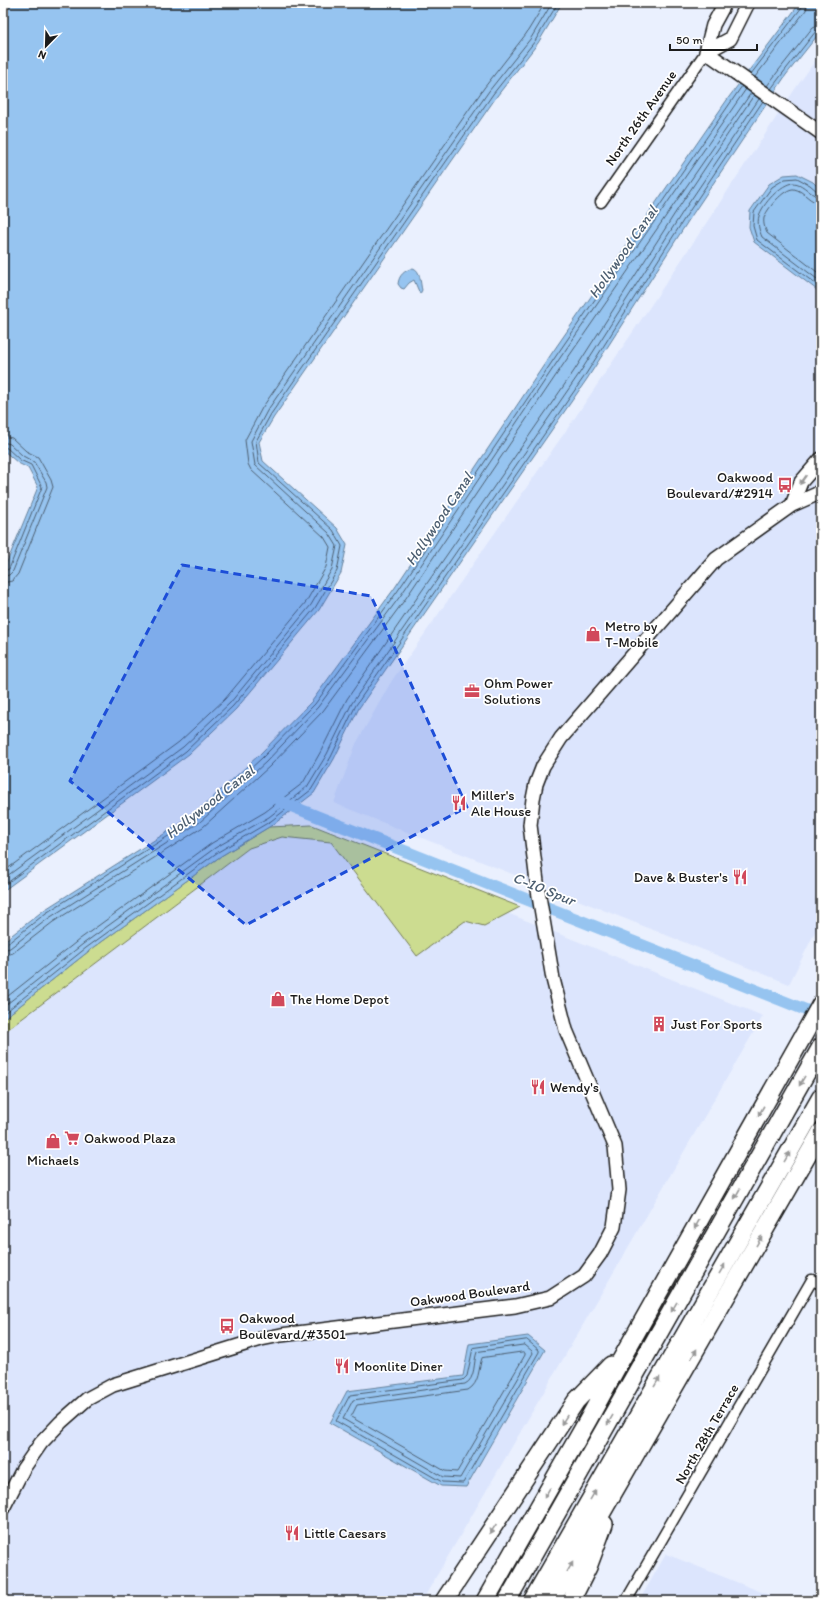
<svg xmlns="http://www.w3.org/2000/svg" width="824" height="1604" font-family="Itim,sans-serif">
  <rect width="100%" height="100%" fill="#eaf0fe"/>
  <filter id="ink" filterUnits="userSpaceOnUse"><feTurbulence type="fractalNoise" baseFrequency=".025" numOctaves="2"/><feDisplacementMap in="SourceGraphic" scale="8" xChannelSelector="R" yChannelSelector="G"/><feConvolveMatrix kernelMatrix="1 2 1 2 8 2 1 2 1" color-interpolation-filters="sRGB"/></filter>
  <g filter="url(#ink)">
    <path fill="#dce5fd" d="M 821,53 L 821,920 L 789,984 L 334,803 L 356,744 L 391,682 L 572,422 L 695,240 L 795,89 Z
      M 282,837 L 331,842 L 763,1016 L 422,1601 L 3,1601 L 3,1033 L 249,848 Z
      M 666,1554 L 784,1601 L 639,1601 Z"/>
    <path fill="#ccdc90" stroke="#747c56" d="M 312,825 L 520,907 L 484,926 L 465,921 L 417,956 L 331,842 L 282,837 L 249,848 L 3,1033 L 3,1019 L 89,951 L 221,856 L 269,827 Z"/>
    <path fill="#96c4f0" stroke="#65819b" d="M 5,3 L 562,3 L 538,43 L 497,96 L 274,417 L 259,442 L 263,461 L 337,528 L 347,545 L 341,573 L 319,610 L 236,709 L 189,754 L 3,891 L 3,572 L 38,487 L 28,468 L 18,463 L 3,450 L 3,9 Z
      M 800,3 L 821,3 L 821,31 L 786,75 L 692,215 L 587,379 L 359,708 L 334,759 L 314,793 L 274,824 L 221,856 L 89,951 L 3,1019 L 3,942 L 44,910 L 194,815 L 259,755 L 312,701 L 394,589 L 552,353 L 729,97 Z
      M 797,174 L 813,182 L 821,190 L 821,293 L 754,242 L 749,227 L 750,211 L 769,184 L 784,175 Z
      M 413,268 C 421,270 420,283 422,290 L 420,294 L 414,280 L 409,283 L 404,289 L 401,288 L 398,284 C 399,275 404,271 413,268 Z
      M 528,1336 L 545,1350 L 466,1487 L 441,1486 L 330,1423 L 347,1391 L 463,1376 L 469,1344 Z"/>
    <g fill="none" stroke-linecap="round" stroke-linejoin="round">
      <path stroke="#4d5f71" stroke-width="1" d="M 751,74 L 802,7 L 803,3
        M 755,77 L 806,10 L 808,3
        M 767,86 L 779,70 L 813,27 L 821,24
        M 771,89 L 783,73 L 816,31 L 821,29
        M 821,192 L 818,192 L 810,185 L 797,178 L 785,179 L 772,187 L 754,212 L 753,226 L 757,240 L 821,288
        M 821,197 C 811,197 805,184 794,183 C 781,183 762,205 759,216 C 757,223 759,230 762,237 L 821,282
        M 821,203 C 809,203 805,191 794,189 C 784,188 766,210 764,218 C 763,224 765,228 767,233 L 821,275
        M 3,436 L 12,438 L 26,451 L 38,457 L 51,480 L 53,487 L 18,574 L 12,581 L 3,583
        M 3,442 L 10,444 L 23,456 L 34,462 L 46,482 L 47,487 L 13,571 L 9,575 L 3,577
        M 3,447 L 7,448 L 20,460 L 31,465 L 42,487 L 9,569 L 3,572
        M 3,872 L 179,742 L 225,699 L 306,602 L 326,567 L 330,547 L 324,537 L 251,470 L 248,464 L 245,440 L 262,408 L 484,88 L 526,34 L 545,3
        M 3,879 L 183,747 L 230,703 L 311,605 L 332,569 L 337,546 L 329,533 L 255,465 L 251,441 L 267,411 L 489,91 L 531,38 L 552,3
        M 3,886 L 186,751 L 233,706 L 315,608 L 337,571 L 342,546 L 333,530 L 259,463 L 256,441 L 271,414 L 493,94 L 535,41 L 558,3
        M 3,945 L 7,944 L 46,913 L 197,818 L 262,758 L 315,704 L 397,592 L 556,356 L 742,86
        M 3,950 L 10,948 L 49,918 L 200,822 L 266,762 L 318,707 L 401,595 L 560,358 L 746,89
        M 3,956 L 13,953 L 53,922 L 203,827 L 270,766 L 323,711 L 406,598 L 565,362 L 751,93
        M 3,1000 L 80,939 L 212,843 L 265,812 L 303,783 L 321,751 L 347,699 L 574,371 L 679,207 L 754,95
        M 3,1007 L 83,944 L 215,848 L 269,817 L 307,787 L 327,754 L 352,703 L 579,374 L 684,210 L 759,99
        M 3,1014 L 86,948 L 218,852 L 271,821 L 311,790 L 331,757 L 356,705 L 584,377 L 688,213 L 763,101
        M 527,1340 L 539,1350 L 539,1352 L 463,1483 L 442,1482 L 336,1421 L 350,1395 L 463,1380 L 467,1376 L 473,1348 Z
        M 525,1345 L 532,1351 L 533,1353 L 460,1478 L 443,1477 L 343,1419 L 353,1400 L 465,1384 C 476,1379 473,1362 477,1352 Z
        M 523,1352 L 525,1353 L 525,1355 L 457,1472 L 445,1471 L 351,1417 L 357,1405 L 468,1390 C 480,1383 478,1369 482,1358 Z"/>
      <path stroke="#96c4f0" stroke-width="12" d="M 281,802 L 821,1016"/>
      <g stroke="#1c1c1c" stroke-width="13">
        <path id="street" d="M 601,202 L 706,52
          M 626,1601 L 812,1280 L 821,1284"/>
      </g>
      <g stroke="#1c1c1c" stroke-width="16">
        <path id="secondary" d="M 706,52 L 821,133
          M 706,52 L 730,39 L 748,3
          M 706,52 L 713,25 L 725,3
          M 792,505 L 801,482 L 821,459
          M 3,1508 L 23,1469 L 41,1443 L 61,1422 L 87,1399 L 113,1385 L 261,1339 L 281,1335 L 515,1306 L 550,1298 L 584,1276 L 600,1254 L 614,1227 L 619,1190 L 615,1146 L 566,1030 L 553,979 L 538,890 L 530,825 L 533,799 L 536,784 L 543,766 L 561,738 L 716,559 L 792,505 L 817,494 L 821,490"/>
      </g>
      <g stroke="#1c1c1c" stroke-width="20">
        <path id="highway" d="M 444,1601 L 576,1401 L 611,1365
          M 485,1601 L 588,1420 L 627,1349 L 821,1004
          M 507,1601 L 821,1047
          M 532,1601 L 821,1097
          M 551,1601 L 821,1132
          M 571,1601 L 588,1567 L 604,1524"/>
      </g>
      <use href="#street" stroke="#fff" stroke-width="10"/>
      <use href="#secondary" stroke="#fff" stroke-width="13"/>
      <use href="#highway" stroke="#fff" stroke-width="17"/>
    </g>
    <defs><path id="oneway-solid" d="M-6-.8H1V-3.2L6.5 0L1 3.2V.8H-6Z"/></defs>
    <g fill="#999">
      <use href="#oneway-solid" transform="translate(803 480) rotate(125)"/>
      <use href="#oneway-solid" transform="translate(802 1081) rotate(120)"/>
      <use href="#oneway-solid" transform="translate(761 1111) rotate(119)"/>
      <use href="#oneway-solid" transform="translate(787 1157) rotate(-60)"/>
      <use href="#oneway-solid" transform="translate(737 1194) rotate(119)"/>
      <use href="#oneway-solid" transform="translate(697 1224) rotate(119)"/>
      <use href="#oneway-solid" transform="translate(759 1241) rotate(-60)"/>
      <use href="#oneway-solid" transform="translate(722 1269) rotate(-60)"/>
      <use href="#oneway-solid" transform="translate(674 1307) rotate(120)"/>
      <use href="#oneway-solid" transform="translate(694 1354) rotate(-60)"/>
      <use href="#oneway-solid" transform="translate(657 1382) rotate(-60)"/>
      <use href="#oneway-solid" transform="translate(564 1420) rotate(123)"/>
      <use href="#oneway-solid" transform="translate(610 1420) rotate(120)"/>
      <use href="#oneway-solid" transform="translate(547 1493) rotate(120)"/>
      <use href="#oneway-solid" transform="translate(593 1495) rotate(-60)"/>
      <use href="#oneway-solid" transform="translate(493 1529) rotate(124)"/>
      <use href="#oneway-solid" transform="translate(570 1567) rotate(-60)"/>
    </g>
  </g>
  <path fill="#1d4ed8" fill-opacity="0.2" stroke="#1d4ed8" stroke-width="3" stroke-dasharray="8 5" stroke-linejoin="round" d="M 182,565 L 371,596 L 467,807 L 246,925 L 70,781 Z"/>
  <defs>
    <g id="bus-bare" transform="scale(1.2)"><path d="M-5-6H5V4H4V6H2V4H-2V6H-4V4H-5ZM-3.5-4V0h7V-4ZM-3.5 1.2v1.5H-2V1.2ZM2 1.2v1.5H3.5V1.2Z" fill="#d1495b" stroke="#fff" stroke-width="2.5" paint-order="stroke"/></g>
    <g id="shop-bare" transform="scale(1.2)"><path d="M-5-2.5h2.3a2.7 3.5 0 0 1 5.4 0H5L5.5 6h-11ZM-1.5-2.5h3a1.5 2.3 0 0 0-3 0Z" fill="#d1495b" stroke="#fff" stroke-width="2.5" paint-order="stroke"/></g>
    <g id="office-bare" transform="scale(1.2)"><path d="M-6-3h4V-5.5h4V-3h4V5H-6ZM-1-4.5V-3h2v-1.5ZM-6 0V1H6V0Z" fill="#d1495b" stroke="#fff" stroke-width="2.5" paint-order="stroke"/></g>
    <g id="restaurant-bare" transform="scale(1.2)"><path d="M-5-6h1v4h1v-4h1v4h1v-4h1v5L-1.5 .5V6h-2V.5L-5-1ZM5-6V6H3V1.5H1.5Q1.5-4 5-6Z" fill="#d1495b" stroke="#fff" stroke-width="2.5" paint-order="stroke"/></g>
    <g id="building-bare" transform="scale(1.2)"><path d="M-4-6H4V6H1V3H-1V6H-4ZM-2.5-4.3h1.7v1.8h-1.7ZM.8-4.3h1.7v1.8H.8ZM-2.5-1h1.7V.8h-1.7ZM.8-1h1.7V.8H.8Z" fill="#d1495b" stroke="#fff" stroke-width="2.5" paint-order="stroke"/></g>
    <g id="supermarket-bare" transform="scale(1.2)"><path d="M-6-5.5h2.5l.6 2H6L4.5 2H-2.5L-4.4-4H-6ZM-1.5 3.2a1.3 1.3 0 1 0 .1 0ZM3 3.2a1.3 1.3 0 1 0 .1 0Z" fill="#d1495b" stroke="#fff" stroke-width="2.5" paint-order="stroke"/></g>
  </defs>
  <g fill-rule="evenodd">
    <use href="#bus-bare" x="785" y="485"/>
    <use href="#shop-bare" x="593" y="634"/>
    <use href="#office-bare" x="472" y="691"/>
    <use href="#restaurant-bare" x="459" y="803"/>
    <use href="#restaurant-bare" x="740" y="877"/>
    <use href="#shop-bare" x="278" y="999"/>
    <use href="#building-bare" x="659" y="1024"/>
    <use href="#restaurant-bare" x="538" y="1087"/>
    <use href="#supermarket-bare" x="72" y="1138"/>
    <use href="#shop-bare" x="53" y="1141"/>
    <use href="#bus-bare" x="227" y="1326"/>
    <use href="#restaurant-bare" x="342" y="1366"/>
    <use href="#restaurant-bare" x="292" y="1533"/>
  </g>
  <g text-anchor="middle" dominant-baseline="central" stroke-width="3.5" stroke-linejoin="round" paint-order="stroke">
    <g font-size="14" fill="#1c1c1c" stroke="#fff">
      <text transform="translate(641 118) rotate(-55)">North 26th Avenue</text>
      <text transform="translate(470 1294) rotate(-8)">Oakwood Boulevard</text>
      <text transform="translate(707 1434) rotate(-60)">North 28th Terrace</text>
    </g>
    <g font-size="14" fill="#1c1c1c" stroke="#fff" text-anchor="start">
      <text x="773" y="477" text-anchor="end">Oakwood<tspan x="773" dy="16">Boulevard/#2914</tspan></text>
      <text x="605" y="626">Metro by<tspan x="605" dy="16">T-Mobile</tspan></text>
      <text x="484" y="683">Ohm Power<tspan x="484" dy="16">Solutions</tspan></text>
      <text x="471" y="795">Miller's<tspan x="471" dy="16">Ale House</tspan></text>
      <text x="728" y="877" text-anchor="end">Dave &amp; Buster's</text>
      <text x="290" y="999">The Home Depot</text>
      <text x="671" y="1024">Just For Sports</text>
      <text x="550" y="1087">Wendy's</text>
      <text x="84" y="1138">Oakwood Plaza</text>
      <text x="53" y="1160" text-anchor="middle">Michaels</text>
      <text x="239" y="1318">Oakwood<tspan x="239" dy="16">Boulevard/#3501</tspan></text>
      <text x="354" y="1366">Moonlite Diner</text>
      <text x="304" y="1533">Little Caesars</text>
    </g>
    <g font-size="15" font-style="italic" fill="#4d5f71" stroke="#fff">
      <text transform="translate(623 252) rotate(-55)">Hollywood Canal</text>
      <text transform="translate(439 519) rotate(-56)">Hollywood Canal</text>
      <text transform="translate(210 802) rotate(-38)">Hollywood Canal</text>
      <text transform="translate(544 889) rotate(22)">C-10 Spur</text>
    </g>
  </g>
  <rect width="824" height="1604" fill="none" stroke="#fff" stroke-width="16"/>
  <rect x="8" y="8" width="808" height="1588" fill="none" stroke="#1c1c1c" stroke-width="1.5" filter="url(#ink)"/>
  <g transform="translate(46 46) rotate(203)" stroke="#ffffff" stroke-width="3" paint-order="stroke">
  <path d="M0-3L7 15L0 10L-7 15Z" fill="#1c1c1c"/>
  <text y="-6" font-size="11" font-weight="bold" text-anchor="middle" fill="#1c1c1c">N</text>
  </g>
  <path d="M670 44v6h87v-6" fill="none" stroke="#1c1c1c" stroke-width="2"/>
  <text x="676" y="44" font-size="12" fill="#1c1c1c" stroke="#ffffff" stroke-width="3" paint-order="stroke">50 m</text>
</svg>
